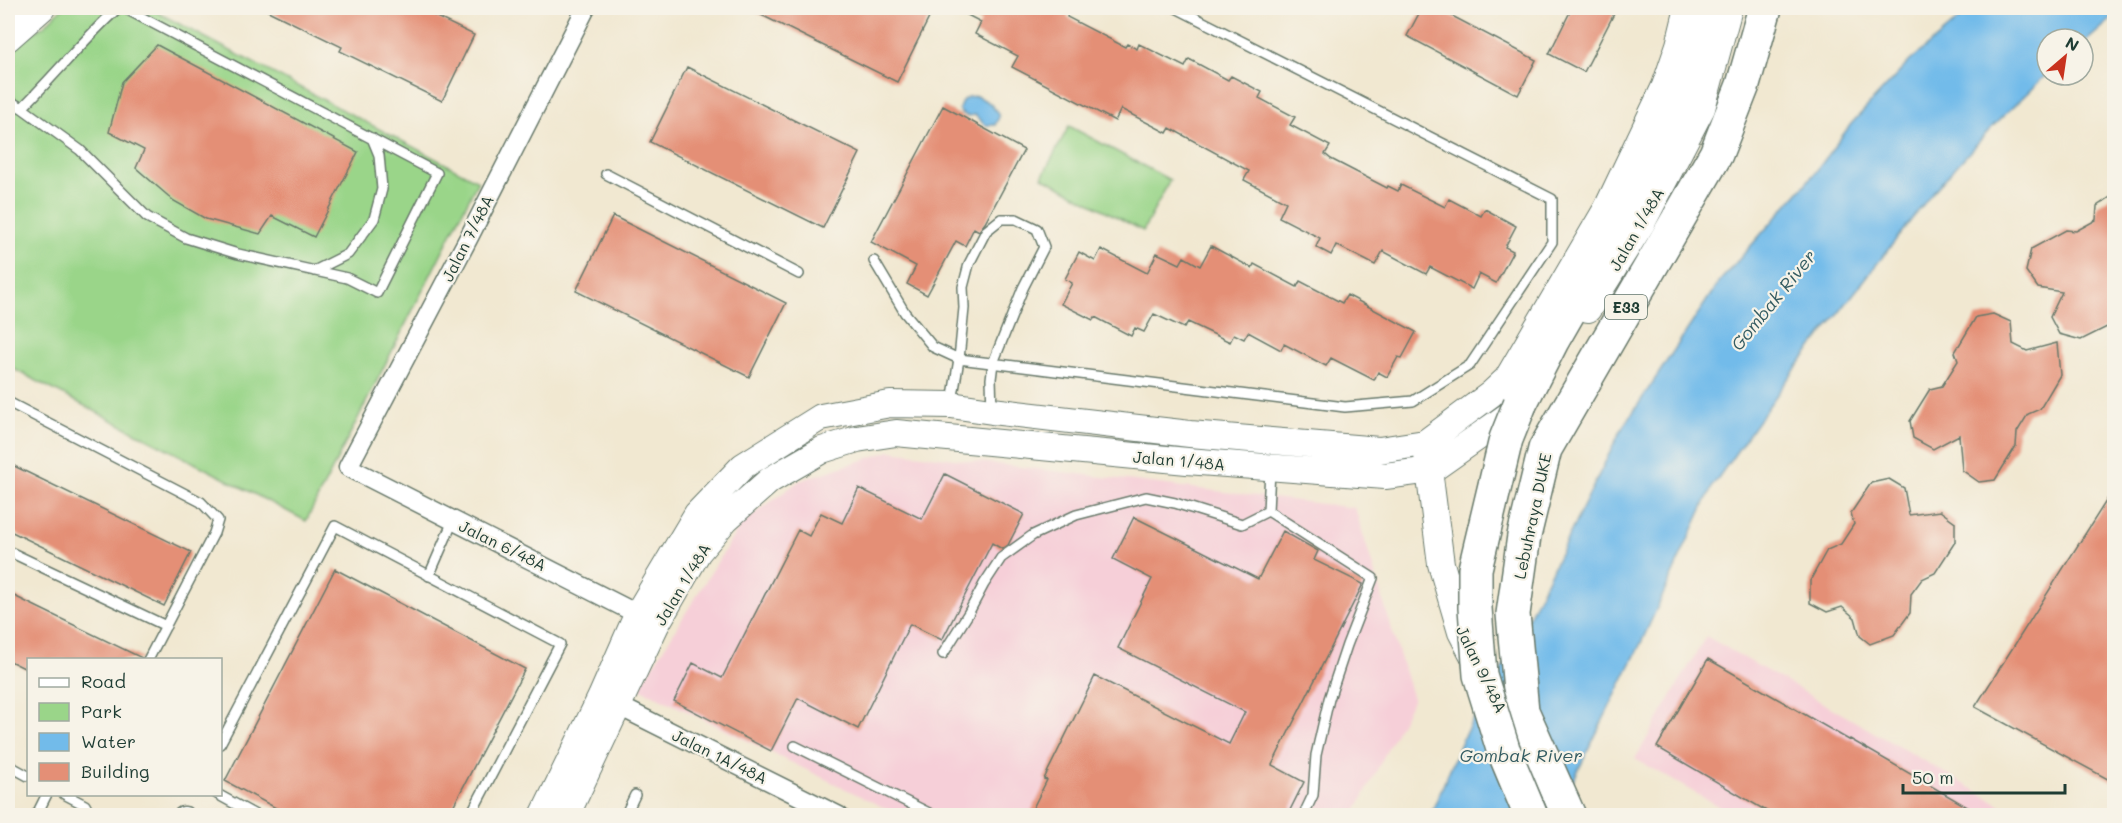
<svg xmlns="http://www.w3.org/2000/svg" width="2122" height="823" font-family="Mali,sans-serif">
  <rect width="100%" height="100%" fill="#f7f3e8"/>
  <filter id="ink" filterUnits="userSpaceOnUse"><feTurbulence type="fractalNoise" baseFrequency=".0167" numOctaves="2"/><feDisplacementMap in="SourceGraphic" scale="12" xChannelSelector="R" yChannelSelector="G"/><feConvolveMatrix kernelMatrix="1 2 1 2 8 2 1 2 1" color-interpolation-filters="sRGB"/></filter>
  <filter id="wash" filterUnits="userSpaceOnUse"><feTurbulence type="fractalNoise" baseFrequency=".008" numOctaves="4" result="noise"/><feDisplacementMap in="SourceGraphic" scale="24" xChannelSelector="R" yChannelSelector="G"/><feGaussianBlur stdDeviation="1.35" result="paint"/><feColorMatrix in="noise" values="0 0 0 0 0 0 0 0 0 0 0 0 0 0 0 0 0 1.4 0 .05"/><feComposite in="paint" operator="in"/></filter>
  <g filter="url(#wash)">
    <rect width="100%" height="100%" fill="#f1e8d1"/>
    <path fill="#f6cfd8" d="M 890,451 L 1355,508 L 1413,699 L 1354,815 L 901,816 L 639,688 L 741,524 L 799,481 Z
      M 1706,636 L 2018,815 L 1734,815 L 1635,759 Z"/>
    <path fill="#9ad589" stroke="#5c895e" stroke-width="1.5" d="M 62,8 L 149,8 L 478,181 L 306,521 L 8,366 L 8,48 L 44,26 Z
      M 1069,126 L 1170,180 L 1143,231 L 1042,177 Z"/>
    <path fill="#72bbea" stroke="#487c8f" stroke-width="1.5" d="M 1972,8 L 2114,8 L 2114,17 L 2083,44 L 2083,39 L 2047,39 L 2047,74 L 1993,126 L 1933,192 L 1792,373 L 1713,485 L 1641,643 L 1556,815 L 1430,816 L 1464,736 L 1514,647 L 1620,432 L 1719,282 L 1815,173 L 1851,124 L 1910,61 Z
      M 976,96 C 988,101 994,105 999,117 L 995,125 L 985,125 L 975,115 L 967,116 L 961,113 L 959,109 L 962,101 L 968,97 Z"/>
    <g id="blocks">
      <path fill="#e48f76" d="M 262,8 L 418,8 L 474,35 L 442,101 L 340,51 L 342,47 Z
        M 747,8 L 934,8 L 897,82 Z
        M 954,8 L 1056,8 L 1068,14 L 1067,17 L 1125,47 L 1127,44 L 1137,49 L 1139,44 L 1185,67 L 1189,59 L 1228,80 L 1231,76 L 1262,92 L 1259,98 L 1295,117 L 1290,125 L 1330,146 L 1325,154 L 1331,159 L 1387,188 L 1388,186 L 1398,191 L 1401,185 L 1445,207 L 1449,199 L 1481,216 L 1485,209 L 1516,226 L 1505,247 L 1513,251 L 1496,283 L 1479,274 L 1472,289 L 1430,267 L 1426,274 L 1383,251 L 1375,265 L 1336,245 L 1331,255 L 1316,247 L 1320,238 L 1279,217 L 1286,202 L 1244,180 L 1249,171 L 1170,128 L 1167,133 L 1121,109 L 1115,121 L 1012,67 L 1018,56 L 975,34 L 981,22 Z
        M 1422,8 L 1437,8 L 1536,60 L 1518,95 L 1407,36 Z
        M 1572,8 L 1617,8 L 1584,72 L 1549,54 Z
        M 157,45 L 358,152 L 314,237 L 272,216 L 260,234 L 206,219 L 174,201 L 136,168 L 144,150 L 109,132 L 122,82 Z
        M 687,67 L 860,153 L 823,228 L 650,142 Z
        M 943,106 L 1024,150 L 985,223 L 979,231 L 974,228 L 965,246 L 956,241 L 927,295 L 907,284 L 916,266 L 871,242 Z
        M 2115,194 L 2115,323 L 2081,340 L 2059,334 L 2050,317 L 2062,292 L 2038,288 L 2026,271 L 2031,249 L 2066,230 L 2076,231 L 2096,220 L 2097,206 Z
        M 613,216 L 786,303 L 749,377 L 576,291 Z
        M 1211,246 L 1252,268 L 1254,264 L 1297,287 L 1300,281 L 1342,303 L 1347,295 L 1416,332 L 1402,358 L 1398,357 L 1387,377 L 1378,372 L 1374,380 L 1331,358 L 1326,366 L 1284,344 L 1281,350 L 1248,332 L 1244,339 L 1234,334 L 1230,342 L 1188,322 L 1184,328 L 1154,314 L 1144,332 L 1135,328 L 1131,336 L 1095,317 L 1093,320 L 1061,304 L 1072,283 L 1065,279 L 1079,252 L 1095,261 L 1101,249 L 1147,273 L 1157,253 L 1180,264 L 1184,257 L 1200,266 Z
        M 1993,314 L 2011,322 L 2013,344 L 2027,351 L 2057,343 L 2060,375 L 2040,409 L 2028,414 L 2017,432 L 2016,446 L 1995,480 L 1979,482 L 1962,470 L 1959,435 L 1933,449 L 1913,438 L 1910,421 L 1930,389 L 1942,386 L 1958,361 L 1955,352 L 1976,317 Z
        M 8,463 L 191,552 L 164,606 L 8,530 Z
        M 945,474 L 1024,514 L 1008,545 L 1002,549 L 992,543 L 942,640 L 910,624 L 858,729 L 798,698 L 771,751 L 674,701 L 693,663 L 722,678 L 798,530 L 809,536 L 821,513 L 842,523 L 859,488 L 922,519 Z
        M 1889,479 L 1904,488 L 1909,515 L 1940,511 L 1955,522 L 1955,542 L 1935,573 L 1922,579 L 1911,594 L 1910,613 L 1894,635 L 1870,644 L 1860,636 L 1855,618 L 1842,607 L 1827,612 L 1810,603 L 1810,581 L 1827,550 L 1841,544 L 1854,524 L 1851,513 L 1871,483 Z
        M 2115,487 L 2115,783 L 1975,707 Z
        M 1134,517 L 1258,579 L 1283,531 L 1318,551 L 1314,560 L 1363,584 L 1272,765 L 1304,782 L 1287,816 L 1029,816 L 1047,780 L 1044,779 L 1095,676 L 1229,744 L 1245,712 L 1118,648 L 1152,579 L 1113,559 Z
        M 335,569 L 525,669 L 448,816 L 291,816 L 225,781 Z
        M 8,593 L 142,658 L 141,660 L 28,660 L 28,670 L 8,660 Z
        M 1708,659 L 1849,740 L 1850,739 L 1983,816 L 1775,816 L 1657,747 Z"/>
    </g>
  </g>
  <g filter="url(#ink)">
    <use href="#blocks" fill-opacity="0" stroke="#68796b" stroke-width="1.5"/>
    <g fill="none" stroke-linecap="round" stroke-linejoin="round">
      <g stroke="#68796b" stroke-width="12">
        <path id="service" d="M 8,100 L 22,108 L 80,150 L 147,217 L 186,238 L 238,254 L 347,278 L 377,293 L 437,173 L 124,8
          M 22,108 C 55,75 84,39 118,8
          M 606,174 L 799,274
          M 874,261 L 905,313 L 933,347 L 959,359 L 1345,407 L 1413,401 L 1470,365 L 1552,242 L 1552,199 L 1176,8
          M 314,271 L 348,254 L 374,219 L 382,189 L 379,155 L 372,138
          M 8,402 L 201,502 L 218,520 L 214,533 L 148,660
          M 952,402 L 959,359 L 964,308 L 963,287 L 969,264 L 986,231 L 1001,219 L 1016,219 L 1037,229 L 1044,247 L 1023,288 L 993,363 L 991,379 L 992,410
          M 1270,470 L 1268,511 L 1373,578 L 1347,645 L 1329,699 L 1316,755 L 1313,795 L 1303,816
          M 8,551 L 166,626
          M 429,576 L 453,521
          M 943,654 L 968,614 L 984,584 L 1001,558 L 1033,535 L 1076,515 L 1146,497 L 1175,503 L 1242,524 L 1268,511
          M 220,744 L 335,526 L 560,644 L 470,816
          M 795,746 L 935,816
          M 8,765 L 28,776
          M 64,794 L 85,805 L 91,816
          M 217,794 L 257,816
          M 36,816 L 47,794
          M 625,816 L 635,795"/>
      </g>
      <g stroke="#68796b" stroke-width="21">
        <path id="minor" d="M 586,8 L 468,239 L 348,467 L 647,619
          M 609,701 L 839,816
          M 183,816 L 185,816"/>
      </g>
      <g stroke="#68796b" stroke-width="28">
        <path id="secondary" d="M 8,9 L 10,8
          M 8,38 L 42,8
          M 1588,309 L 1642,223 L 1702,108 L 1729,8
          M 1427,454 L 1441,564 L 1461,632 L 1475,659
          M 543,816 L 601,697 L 638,613 L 697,514 L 743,466 L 821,417 L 890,404 L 951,405 L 992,411 L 1190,434 L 1379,450 L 1425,443 L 1491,394 L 1507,379 L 1607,208 L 1665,86 L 1679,45 L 1688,8
          M 566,816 L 656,625 L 698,552 L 726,519 L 770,480 L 822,450 L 857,439 L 896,433 L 1187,461 L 1385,476 L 1431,470 L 1522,406"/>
      </g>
      <g stroke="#68796b" stroke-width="36">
        <path id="motorway" d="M 1520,404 L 1552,341 L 1665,144 L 1707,40 L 1712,8
          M 1569,816 L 1522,711 L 1513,614 L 1524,536 L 1545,449 L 1716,154 L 1743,85 L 1765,8"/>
      </g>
      <use href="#service" stroke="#fff" stroke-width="9"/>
      <use href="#minor" stroke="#fff" stroke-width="18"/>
      <use href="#secondary" stroke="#fff" stroke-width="26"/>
      <use href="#motorway" stroke="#fff" stroke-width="33"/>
      <g stroke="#68796b" stroke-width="36" stroke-linecap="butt">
        <path id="motorway-bridge" d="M 1520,404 L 1506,439 L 1475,569 L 1475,608 L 1480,675 L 1503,749 L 1531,816"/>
      </g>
      <use href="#motorway-bridge" stroke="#fff" stroke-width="33"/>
    </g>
  </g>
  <g text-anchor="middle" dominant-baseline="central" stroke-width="4.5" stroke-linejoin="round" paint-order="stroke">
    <rect fill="#f7f3e8" stroke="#60746a" stroke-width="1.5" x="1605" y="295" width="42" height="24" rx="4.5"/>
    <g font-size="15" font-weight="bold" fill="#1f3d34">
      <text x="1626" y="307">E33</text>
    </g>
    <g font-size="16" fill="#1f3d34" stroke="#f7f3e8">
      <text transform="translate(1636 229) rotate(-60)">Jalan 1/48A</text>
      <text transform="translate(467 238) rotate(-63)">Jalan 7/48A</text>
      <text transform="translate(1179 460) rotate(5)">Jalan 1/48A</text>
      <text transform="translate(1532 516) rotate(-78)">Lebuhraya DUKE</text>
      <text transform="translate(503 545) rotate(26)">Jalan 6/48A</text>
      <text transform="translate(682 584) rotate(-59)">Jalan 1/48A</text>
      <text transform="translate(1482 669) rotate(64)">Jalan 9/48A</text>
      <text transform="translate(720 756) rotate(26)">Jalan 1A/48A</text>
    </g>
    <g font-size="18" font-style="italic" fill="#345c62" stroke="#f7f3e8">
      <text transform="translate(1773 300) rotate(-51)">Gombak River</text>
      <text x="1521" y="755">Gombak River</text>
    </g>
  </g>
  <rect width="2122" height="823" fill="none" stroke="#f7f3e8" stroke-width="30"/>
  <rect x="27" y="658" width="195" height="138" fill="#f7f3e8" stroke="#a1aaa0" stroke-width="1.5"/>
  <rect x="39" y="678" width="30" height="9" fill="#ffffff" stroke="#a1aaa0" stroke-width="1.5"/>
  <text x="81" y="688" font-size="18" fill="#1f3d34">Road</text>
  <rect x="39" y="703" width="30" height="18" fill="#9ad589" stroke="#a1aaa0" stroke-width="1.5"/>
  <text x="81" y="718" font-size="18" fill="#1f3d34">Park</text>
  <rect x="39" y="733" width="30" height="18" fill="#72bbea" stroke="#a1aaa0" stroke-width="1.5"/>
  <text x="81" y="748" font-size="18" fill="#1f3d34">Water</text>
  <rect x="39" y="763" width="30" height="18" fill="#e48f76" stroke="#a1aaa0" stroke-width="1.5"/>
  <text x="81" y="778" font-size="18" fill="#1f3d34">Building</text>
  <g transform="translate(2065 57) rotate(29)"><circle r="28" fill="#f7f3e8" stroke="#a1aaa0" stroke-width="1.5"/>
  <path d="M0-4.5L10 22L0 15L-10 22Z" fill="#c8321e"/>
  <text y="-9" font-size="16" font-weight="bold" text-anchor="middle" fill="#1f3d34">N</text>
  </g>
  <path d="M1903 784v9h162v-9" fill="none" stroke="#1f3d34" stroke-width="3"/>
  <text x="1912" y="784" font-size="18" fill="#1f3d34" stroke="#f7f3e8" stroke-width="4.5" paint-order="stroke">50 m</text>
</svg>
